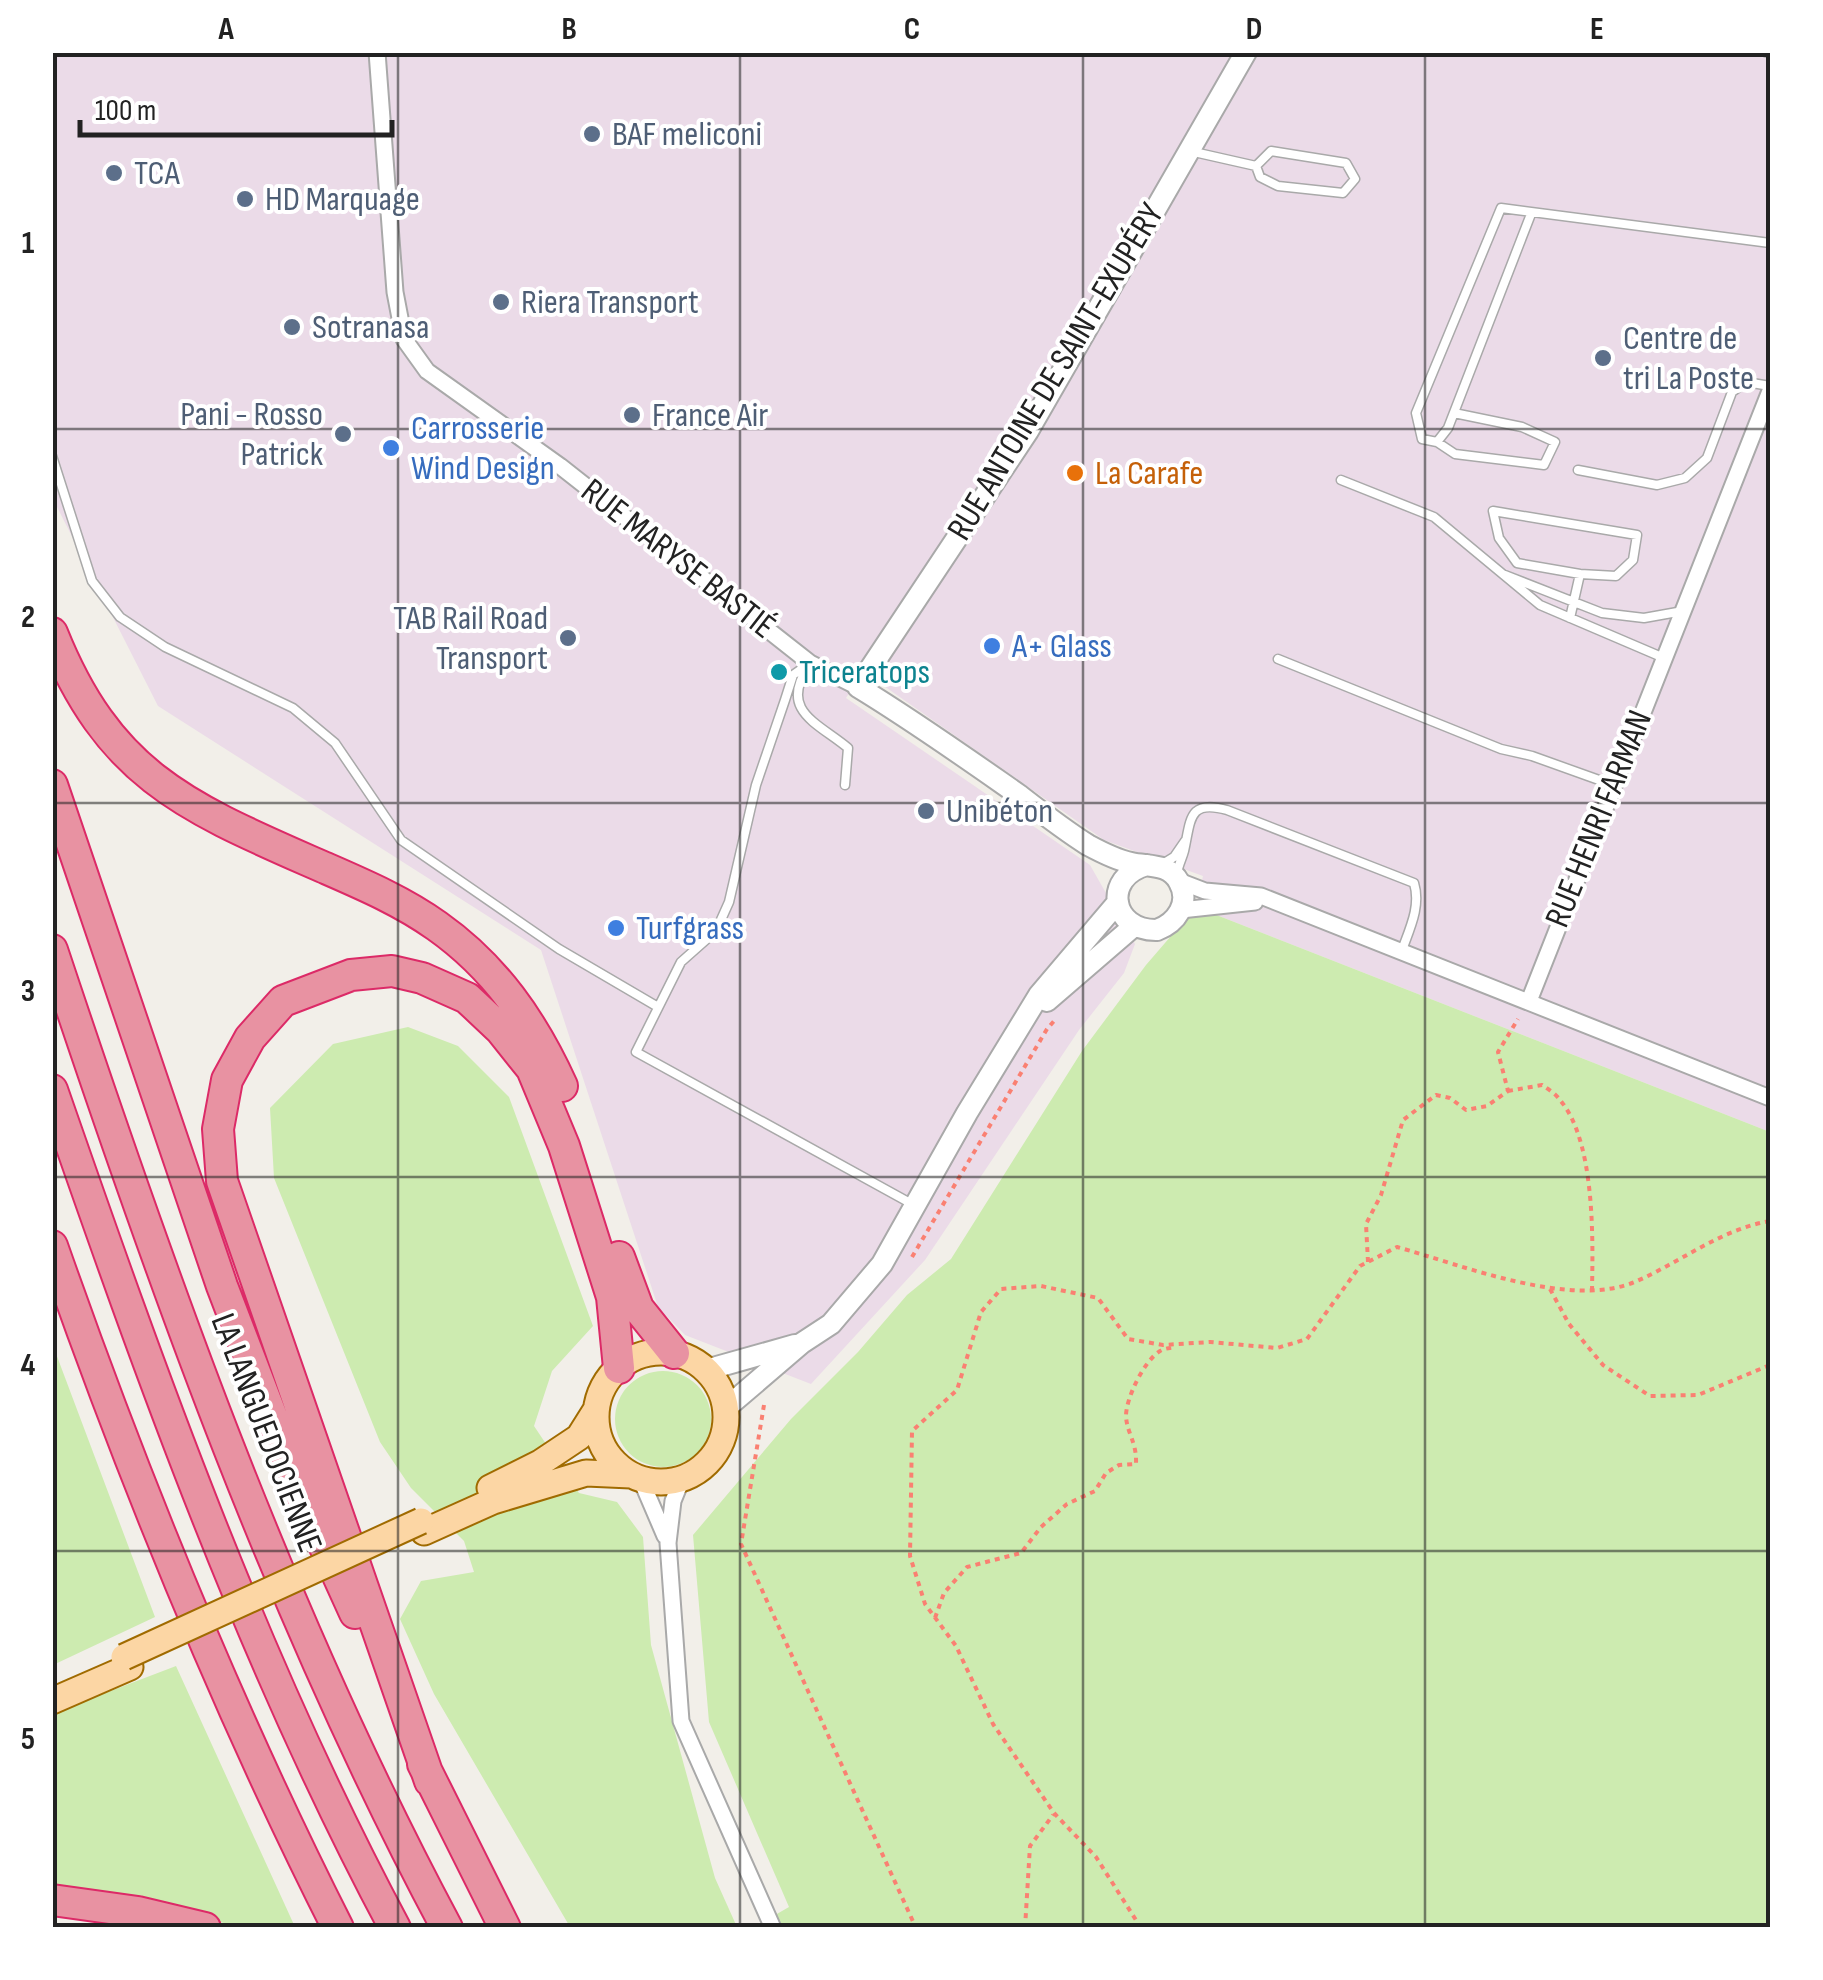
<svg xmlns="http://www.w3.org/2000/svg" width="1823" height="1980" font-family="'Sofia Sans Condensed',sans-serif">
  <rect width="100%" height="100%" fill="#f2efe9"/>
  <path fill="#ebdbe8" d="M 53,53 L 1235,53 L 996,465 L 846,698 L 1090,865 L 1135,944 L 1124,973 L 1079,1030 L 925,1260 L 811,1384 L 685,1335 L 658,1307 L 541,950 L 158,706 L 53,499 Z
    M 1257,53 L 1770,53 L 1770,1132 L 1196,907 L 1203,876 L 1104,840 L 884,686 L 883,666 L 1096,334 L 1158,215 Z"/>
  <path fill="#cdebb0" d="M 1196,907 L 1770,1132 L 1770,1927 L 754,1927 L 789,1907 L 709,1722 L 693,1535 L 791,1419 L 858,1352 L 907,1295 L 951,1259 L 1082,1051 L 1146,965 Z
    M 408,1027 L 458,1046 L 509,1097 L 593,1326 L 552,1371 L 534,1426 L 579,1493 L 617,1502 L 643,1537 L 651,1645 L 715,1878 L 737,1927 L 570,1927 L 434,1694 L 400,1619 L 421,1581 L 474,1572 L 464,1541 L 411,1488 L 380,1442 L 274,1178 L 270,1108 L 333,1044 Z
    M 52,1343 L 155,1617 L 53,1665 L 52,1665 Z
    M615 1419a48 48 0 1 1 96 0a48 48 0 1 1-96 0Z
    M 176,1666 L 295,1927 L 239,1927 L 163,1907 L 53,1892 L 53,1713 Z"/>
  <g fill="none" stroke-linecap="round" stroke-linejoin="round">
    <g stroke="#a9a9a9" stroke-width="11">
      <path id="service" d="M 1765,52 L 1770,53
        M 1194,152 L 1256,166 L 1260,177 L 1278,186 L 1343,193 L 1355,179 L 1346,163 L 1271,151 L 1256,166
        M 1531,214 L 1448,428 L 1437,442 L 1422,439 L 1416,413 L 1501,208 L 1770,243
        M 1437,442 L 1455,454 L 1544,465 L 1555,442 L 1522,427 L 1454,413
        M 52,456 L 92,581 L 120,617 L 165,647 L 293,708 L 335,743 L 401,840 L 559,949 L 658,1007
        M 1578,470 L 1657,485 L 1685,478 L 1707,458 L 1732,392 L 1746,382 L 1770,386
        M 1341,480 L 1434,517 L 1540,605 L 1664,658
        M 1493,511 L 1637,535 L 1633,560 L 1616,576 L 1580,574 L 1517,563 L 1499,538 Z
        M 1505,575 L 1602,613 L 1644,618 L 1683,611
        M 1570,618 L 1580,574
        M 1278,659 L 1501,749 L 1532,756 L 1613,785
        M 810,663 L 793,675 L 785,700 L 756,785 L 729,902 L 716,931 L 681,962 L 636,1052 L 912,1204
        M 808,667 C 779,711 818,723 848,748 L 845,785
        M 1161,865 L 1174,857 L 1185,841
        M 1177,874 C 1178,865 1182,859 1184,851 C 1191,820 1188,799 1227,810 L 1414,883 C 1421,906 1410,928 1402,950"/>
    </g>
    <g stroke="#a9a9a9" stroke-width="19">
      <path id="minor" d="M 377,52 L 395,292 L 404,339 L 427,371 L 560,466 L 810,663 L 858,687
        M 1179,881 L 1205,891 L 1261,896 L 1770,1098
        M 1181,910 L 1255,902
        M 1529,1001 L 1770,391
        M 682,1479 L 673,1501 L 668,1543 L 681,1721 L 773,1928
        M 641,1480 L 665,1536"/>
    </g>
    <g stroke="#a9a9a9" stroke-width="24">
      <path id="tertiary" d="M 1147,865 C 1102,877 1111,931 1157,930 C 1176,923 1191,903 1179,882 C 1169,863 1148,867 1131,863 C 1117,860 1101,852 1088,845 C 1064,830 1041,812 1019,795 C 966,758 914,721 858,687 L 1028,431 L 1246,52
        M 1047,1001 L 1134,926
        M 706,1370 L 795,1345
        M 726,1408 L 802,1343 L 831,1324 L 882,1264 L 967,1113 L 1039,995 L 1118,902"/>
    </g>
    <g stroke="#a06b00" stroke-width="29">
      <path id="primary" d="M596 1417a65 65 0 1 1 130 0a65 65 0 1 1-130 0Z
        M 490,1488 L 540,1463 L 579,1437 L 596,1410
        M 424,1532 L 493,1501 L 586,1473 L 631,1475
        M 52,1701 L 130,1667"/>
    </g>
    <g stroke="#dc2a67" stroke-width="34">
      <path id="motorway" d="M 52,633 C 110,778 189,808 323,867 C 362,884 402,901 437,926 C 495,967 533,1022 562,1086
        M 52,785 L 222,1286 L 305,1503 L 355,1613
        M 52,950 C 163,1284 281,1618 447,1928
        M 52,1090 C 151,1375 252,1661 395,1928
        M 52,1246 C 134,1480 226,1707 338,1928
        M 619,1257 L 638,1308 L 674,1353
        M 423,1764 L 505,1928
        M 430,1781 L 222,1181 L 218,1129 L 227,1080 L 250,1038 L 283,1001 L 351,975 L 392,971 L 422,978 L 467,998 L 500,1029 L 532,1069 L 564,1146 L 612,1297 L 619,1368
        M 52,1900 L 138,1912 L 205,1928"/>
    </g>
    <path stroke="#fa8072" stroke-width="4" stroke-dasharray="5 5" stroke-linecap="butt" d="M 1508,1091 L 1542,1085 C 1548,1089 1556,1094 1560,1100 C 1595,1141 1593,1238 1592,1290
      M 912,1257 L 1047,1029 L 1054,1021
      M 1368,1262 L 1366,1224 L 1381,1195 L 1403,1120 L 1436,1095 L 1450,1098 L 1466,1110 L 1487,1106 L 1508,1091 L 1498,1052 L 1518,1019
      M 1550,1289 L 1569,1324 L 1603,1365 L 1650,1396 L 1698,1395 L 1770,1365
      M 764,1405 L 741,1544 L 916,1928
      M 935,1618 L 944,1593 L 967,1567 L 1021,1553 L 1041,1527 L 1067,1504 L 1095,1491 L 1106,1473 L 1119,1465 L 1136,1464 C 1137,1442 1127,1434 1126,1416 C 1126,1398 1144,1361 1160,1351 C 1165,1348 1171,1348 1176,1347
      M 1025,1928 L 1030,1846 L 1053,1815
      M 1141,1928 L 1096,1857 L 1054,1813 L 993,1724 L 956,1646 L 925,1604 L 910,1556 L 912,1431 L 957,1390 L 981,1312 L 1001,1289 L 1041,1286 L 1098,1298 L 1128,1339 L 1163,1345 L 1210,1342 L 1277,1348 L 1307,1339 L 1360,1266 L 1397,1247 C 1462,1265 1572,1310 1637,1281 C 1682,1261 1722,1229 1770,1221"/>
    <use href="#service" stroke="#fff" stroke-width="8"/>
    <use href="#minor" stroke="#fff" stroke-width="15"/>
    <use href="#tertiary" stroke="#fff" stroke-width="20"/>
    <use href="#primary" stroke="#fcd6a4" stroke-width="25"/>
    <use href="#motorway" stroke="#e892a2" stroke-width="30"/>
    <g stroke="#a06b00" stroke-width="29" stroke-linecap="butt">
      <path id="primary-bridge" d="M 124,1657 L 421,1521"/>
    </g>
    <use href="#primary-bridge" stroke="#fcd6a4" stroke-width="25"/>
  </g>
  <path fill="none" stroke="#222" stroke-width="2.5" stroke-opacity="0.55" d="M 398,52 L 398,1928M 740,52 L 740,1928M 1083,52 L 1083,1928M 1425,52 L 1425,1928M 52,429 L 1770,429M 52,803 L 1770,803M 52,1177 L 1770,1177M 52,1551 L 1770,1551"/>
  <g fill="#5c6f8a" stroke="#fff" stroke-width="4">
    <circle cx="592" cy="134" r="10"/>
    <circle cx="114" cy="173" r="10"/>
    <circle cx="245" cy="199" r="10"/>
    <circle cx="501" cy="302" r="10"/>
    <circle cx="292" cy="327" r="10"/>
    <circle cx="1603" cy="358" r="10"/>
    <circle cx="632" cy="415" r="10"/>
    <circle cx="343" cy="434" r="10"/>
    <circle cx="568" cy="638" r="10"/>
    <circle cx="926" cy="811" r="10"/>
  </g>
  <g fill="#3f7fe0" stroke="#fff" stroke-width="4">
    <circle cx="391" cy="448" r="10"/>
    <circle cx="992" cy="646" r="10"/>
    <circle cx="616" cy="928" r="10"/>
  </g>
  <circle fill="#e8710a" stroke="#fff" stroke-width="4" cx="1075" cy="473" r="10"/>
  <circle fill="#0f9aa8" stroke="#fff" stroke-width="4" cx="779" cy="672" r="10"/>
  <g text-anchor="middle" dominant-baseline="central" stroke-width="8" stroke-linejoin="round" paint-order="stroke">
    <g font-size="35" fill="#4e5e75" stroke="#fff" text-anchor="start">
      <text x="612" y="134">BAF meliconi</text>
      <text x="134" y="173">TCA</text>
      <text x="265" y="199">HD Marquage</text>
      <text x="521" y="302">Riera Transport</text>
      <text x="312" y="327">Sotranasa</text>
      <text x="1623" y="338">Centre de<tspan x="1623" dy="40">tri La Poste</tspan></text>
      <text x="323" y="414" text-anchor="end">Pani - Rosso<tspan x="323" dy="40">Patrick</tspan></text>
      <text x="652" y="415">France Air</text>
      <text x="548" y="618" text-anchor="end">TAB Rail Road<tspan x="548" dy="40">Transport</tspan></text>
      <text x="946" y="811">Unibéton</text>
    </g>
    <g font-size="35" fill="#222" stroke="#fff">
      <text transform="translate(1056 372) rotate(-59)">RUE ANTOINE DE SAINT-EXUPÉRY</text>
      <text transform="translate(678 559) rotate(38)">RUE MARYSE BASTIÉ</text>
      <text transform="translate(1599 819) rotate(-68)">RUE HENRI FARMAN</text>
      <text transform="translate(266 1433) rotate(69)">LA LANGUEDOCIENNE</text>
    </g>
    <g font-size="35" fill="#366cbe" stroke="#fff" text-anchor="start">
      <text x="411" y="428">Carrosserie<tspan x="411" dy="40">Wind Design</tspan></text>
      <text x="1012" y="646">A+ Glass</text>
      <text x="636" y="928">Turfgrass</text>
    </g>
    <g font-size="35" fill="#c56008" stroke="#fff" text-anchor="start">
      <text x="1095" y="473">La Carafe</text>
    </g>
    <g font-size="35" fill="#0d838f" stroke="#fff" text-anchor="start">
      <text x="799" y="672">Triceratops</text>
    </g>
  </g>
  <rect width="1823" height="1980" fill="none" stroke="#ffffff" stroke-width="110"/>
  <path d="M80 120v15h312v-15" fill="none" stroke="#222222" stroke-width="5"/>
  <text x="95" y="120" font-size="30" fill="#222222" stroke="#ffffff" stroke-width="8" paint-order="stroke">100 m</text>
  <rect x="55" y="55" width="1713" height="1870" fill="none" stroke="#222" stroke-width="4"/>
  <g font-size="32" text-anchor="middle" font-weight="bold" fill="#222">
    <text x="226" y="39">A</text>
    <text x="569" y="39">B</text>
    <text x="912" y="39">C</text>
    <text x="1254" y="39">D</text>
    <text x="1597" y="39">E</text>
    <text x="28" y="253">1</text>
    <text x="28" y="627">2</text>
    <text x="28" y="1001">3</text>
    <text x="28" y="1375">4</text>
    <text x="28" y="1749">5</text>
  </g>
</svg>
